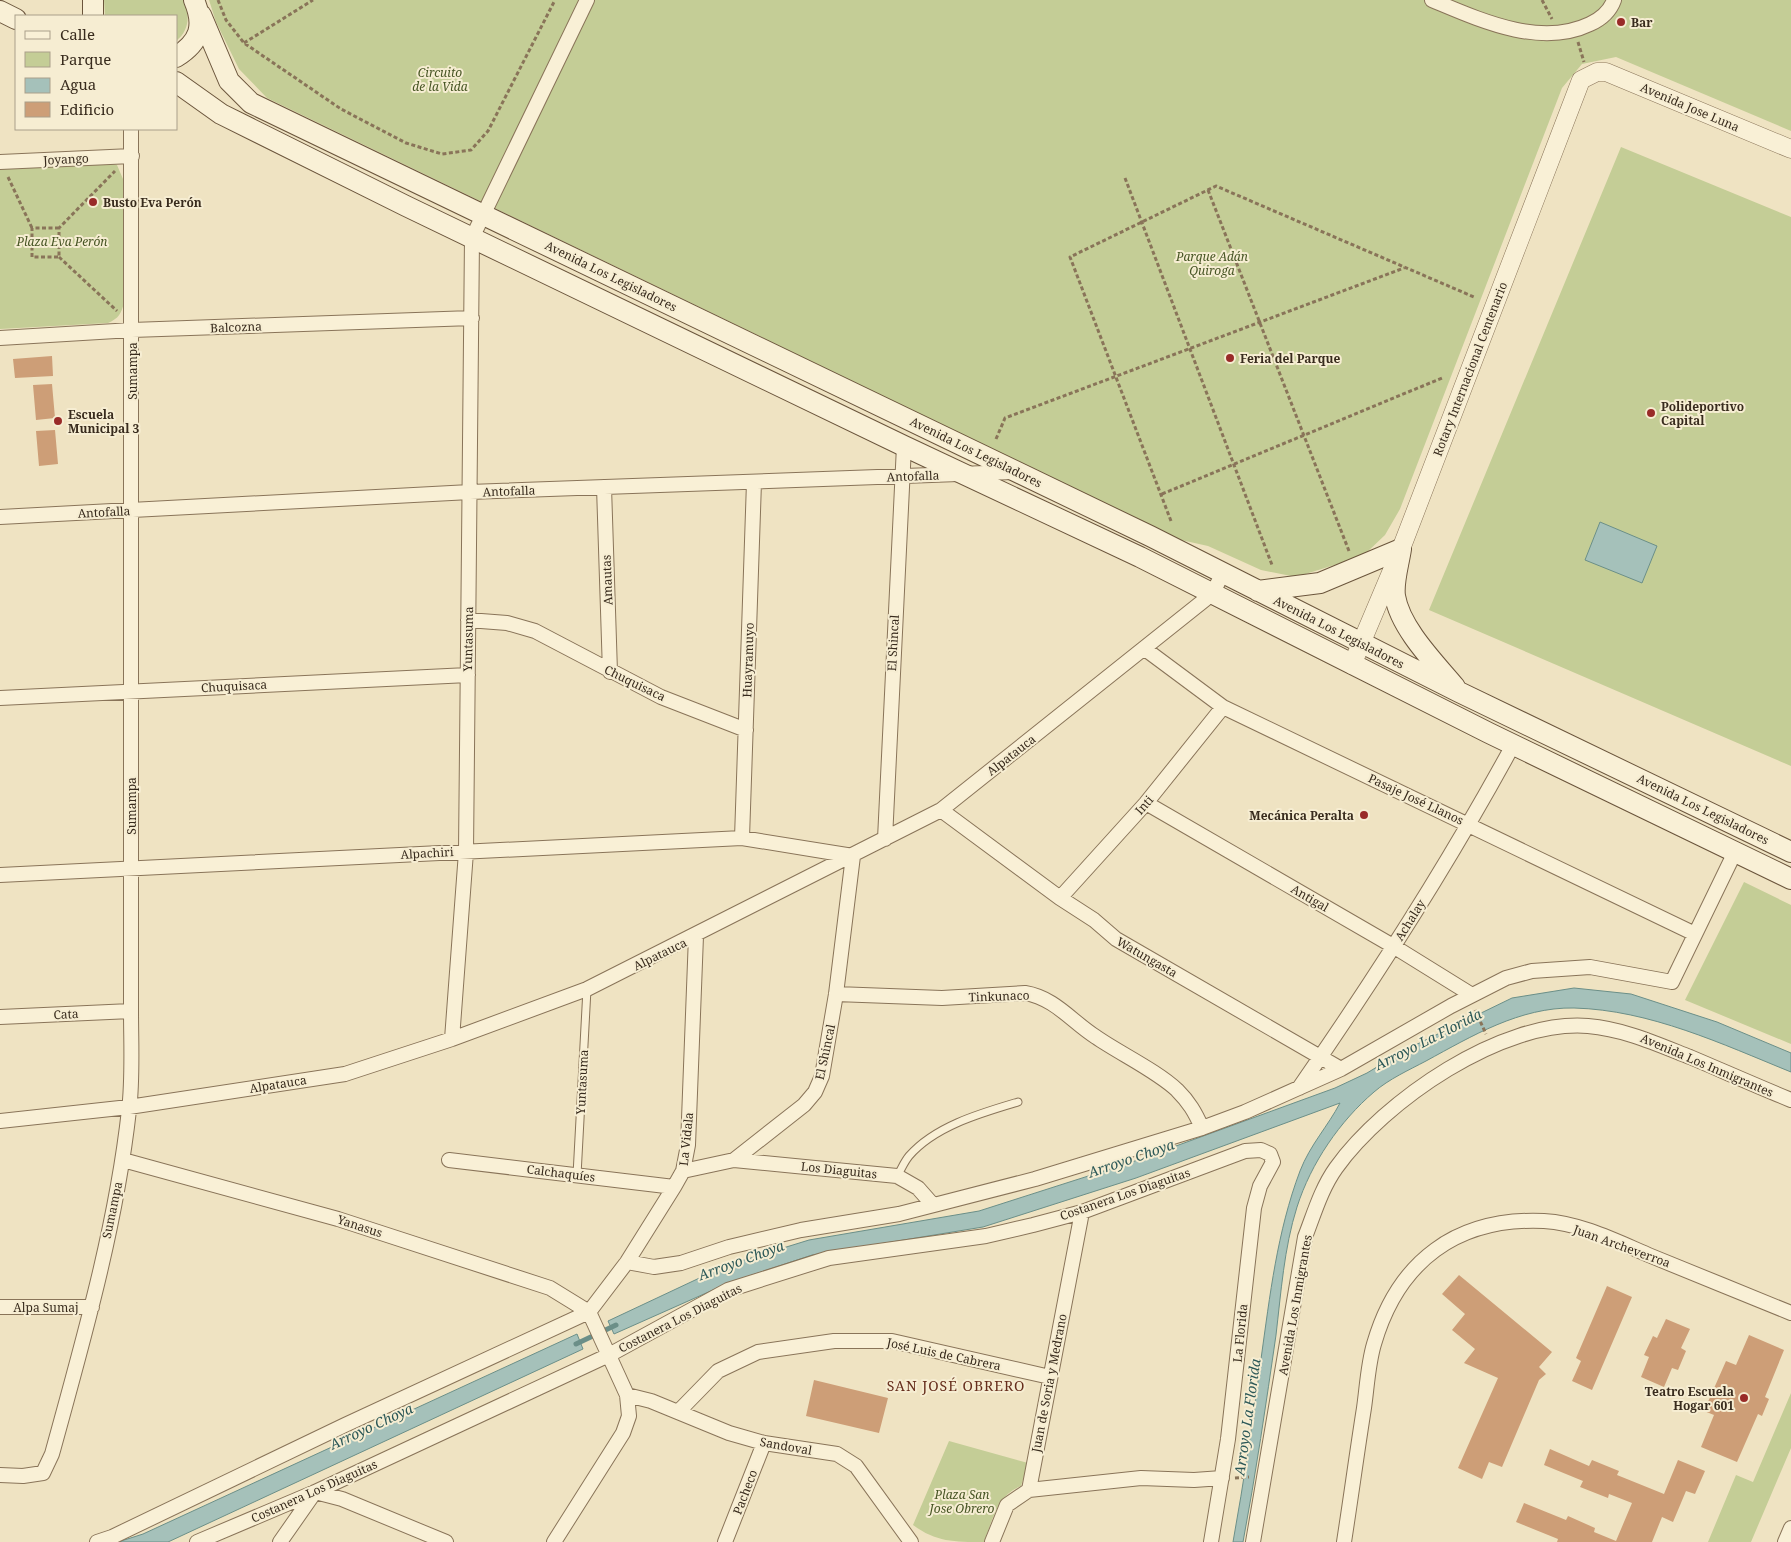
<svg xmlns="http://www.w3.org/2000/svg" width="1791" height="1542" font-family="'Noto Serif',serif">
  <rect width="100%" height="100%" fill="#efe3c2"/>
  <path fill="#c4cd96" d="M 104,0 L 183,0 C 190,14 190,30 176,41 L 176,16 L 105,16 Z
    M 209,0 L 1791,0 L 1791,131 L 1616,57 L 1582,64 L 1562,88 L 1400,509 L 1385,535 L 1363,556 L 1296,577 L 1261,570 L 1208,546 L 1181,540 L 267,98 L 239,69 L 216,22 Z
    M 1621,147 L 1791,217 L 1791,766 L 1429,610 Z
    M 108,163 L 117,165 L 123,179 L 124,303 C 121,314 119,318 108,323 L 0,329 L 0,168 Z
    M 1744,882 L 1791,905 L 1791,1044 L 1685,1000 Z
    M 1791,1393 L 1791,1448 L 1751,1542 L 1708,1542 L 1736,1475 L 1753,1482 Z
    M 949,1441 L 1028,1463 L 1021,1486 C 998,1494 992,1521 984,1542 C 954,1542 936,1542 913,1525 Z"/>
  <path fill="#a5c1ba" stroke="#6b8f88" d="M 1600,522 L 1657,546 L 1642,583 L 1585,560 Z
    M 1574,988 L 1631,994 L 1717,1022 L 1791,1053 L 1791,1072 C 1722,1044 1650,1010 1574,1008 C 1520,1007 1472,1036 1426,1061 C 1409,1070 1389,1079 1374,1092 C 1340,1121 1311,1163 1297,1207 C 1284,1248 1281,1293 1276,1335 C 1266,1404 1256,1473 1243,1542 L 1233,1542 C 1244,1481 1253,1420 1261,1359 C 1270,1295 1277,1232 1300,1171 C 1310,1145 1328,1126 1340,1103 L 1136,1178 L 983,1227 L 812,1255 L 731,1282 L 614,1334 L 608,1321 L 725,1266 L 809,1240 L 979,1211 L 1132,1162 L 1335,1088 L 1367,1073 L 1405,1050 L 1512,998 Z
    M 577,1334 L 583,1349 L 168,1542 L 118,1542 L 143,1534 Z"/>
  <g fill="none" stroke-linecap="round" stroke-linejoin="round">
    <path stroke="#6b8f88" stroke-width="5" d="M 576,1344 L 616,1325"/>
  </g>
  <path fill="#cd9e77" d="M 52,356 L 53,376 L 15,378 L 13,359 Z
    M 52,384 L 55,418 L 36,420 L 33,385 Z
    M 55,430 L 58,464 L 39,466 L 36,431 Z
    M 1459,1275 L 1552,1352 L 1539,1367 L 1546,1374 L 1539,1380 L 1502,1467 L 1489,1462 L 1482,1479 L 1458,1468 L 1498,1378 L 1464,1363 L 1475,1349 L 1452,1330 L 1465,1314 L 1442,1294 Z
    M 1607,1286 L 1632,1297 L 1592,1390 L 1572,1381 L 1581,1361 L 1576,1358 Z
    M 1666,1319 L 1690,1329 L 1681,1348 L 1686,1351 L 1678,1370 L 1672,1368 L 1664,1387 L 1641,1377 L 1649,1357 L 1644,1355 L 1653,1336 L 1657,1338 Z
    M 1749,1335 L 1784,1350 L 1765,1397 L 1769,1399 L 1762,1416 L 1758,1414 L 1737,1462 L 1701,1447 L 1714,1415 L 1704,1411 L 1726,1361 L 1736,1365 Z
    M 814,1380 L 888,1398 L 879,1433 L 806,1416 Z
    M 1550,1449 L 1589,1466 L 1592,1460 L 1619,1471 L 1617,1475 L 1664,1494 L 1678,1460 L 1705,1471 L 1695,1494 L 1686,1491 L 1673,1522 L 1662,1517 L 1652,1542 L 1557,1542 L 1558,1539 L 1516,1522 L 1524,1503 L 1566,1520 L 1568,1516 L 1595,1528 L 1594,1532 L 1616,1541 L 1632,1503 L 1609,1494 L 1608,1498 L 1580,1487 L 1583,1481 L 1544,1465 Z"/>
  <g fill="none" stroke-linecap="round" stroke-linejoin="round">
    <g stroke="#897459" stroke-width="9">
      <path id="service" d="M 577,1175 L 587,989
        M 897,1176 C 901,1170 904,1162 909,1156 C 935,1126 981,1113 1018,1102"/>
    </g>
    <g stroke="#897459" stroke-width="16">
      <path id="minor" d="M 1432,0 C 1480,20 1540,48 1590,24 C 1601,19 1610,11 1614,0
        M 0,162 L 132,156
        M 0,338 L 132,330 L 472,318
        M 604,487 L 610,672
        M 0,517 L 470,492 L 1013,472
        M 468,620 L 507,623 L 535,631 L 661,697 L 746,730
        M 1145,649 L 1223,707 L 1695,934
        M 0,698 L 468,675
        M 1146,803 L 1393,946 L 1472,995
        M 941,810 L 1060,898 L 1094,920 L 1116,939 L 1341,1069
        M 742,838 L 754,482
        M 885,839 L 904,446
        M 0,875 L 742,838 L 853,856 L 836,994 L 822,1076 L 815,1092 L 804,1105 L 734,1160 L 683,1171
        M 1060,898 L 1146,803 L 1223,707
        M 836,994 L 942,998 L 1025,993 C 1055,998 1071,1021 1096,1037 C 1119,1053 1157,1071 1177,1090 C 1189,1102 1195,1112 1202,1128
        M 0,1017 L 131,1011
        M 452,1039 L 466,852 L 472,238 L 587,0
        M 1299,1088 C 1376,977 1449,863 1513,745
        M 0,1121 L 129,1107 L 345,1074 L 452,1039 L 587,989 L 941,810 L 1212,594 L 1223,573
        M 123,1160 L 338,1219 L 550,1288 L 589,1312
        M 449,1160 L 674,1187
        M 734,1160 L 897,1176 L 918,1188 L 933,1205
        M 627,1262 L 654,1267 L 681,1263 L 729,1247 L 801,1230 L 899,1214 L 1035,1179 L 1202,1128 L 1245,1112 L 1341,1069 L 1451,1006 L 1506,978 L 1532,971 L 1590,967 L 1672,982 L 1735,852
        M 0,1307 L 92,1307
        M 627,1395 L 651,1401 L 729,1433 L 764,1443 L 837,1454 L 856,1466 L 911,1542
        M 678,1412 L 718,1371 L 758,1352 L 834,1341 L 892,1341 L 1050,1377
        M 0,1475 L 23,1476 L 43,1473 L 52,1454 C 83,1341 116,1227 129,1110 C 133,1078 131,1044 131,1011 L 131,129
        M 1029,1490 L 1141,1478 L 1194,1480 L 1222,1478
        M 97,1542 L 112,1537 L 345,1425 L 589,1312 L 627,1262 L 674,1187 L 683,1171 L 688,1145 L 696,936
        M 197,1542 L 315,1492 L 609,1355 L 728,1290 L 829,1258 L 986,1236 L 1033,1225 L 1082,1212 L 1245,1151 L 1261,1150 L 1270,1154 L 1273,1162 L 1260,1186 L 1254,1208 L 1228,1439 L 1211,1542
        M 280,1542 L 315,1492 L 342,1499 L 446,1542
        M 554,1542 L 623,1433 L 629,1416 L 627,1395 L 589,1312
        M 725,1542 L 764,1443
        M 992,1542 L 1007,1505 L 1029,1490 L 1082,1212
        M 1253,1542 L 1305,1237 C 1314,1214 1321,1189 1336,1168 C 1384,1101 1502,1019 1588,1026 C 1624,1029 1657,1044 1690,1057 C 1723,1071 1757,1086 1791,1100
        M 1344,1542 C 1351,1497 1357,1452 1364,1408 C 1367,1387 1368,1364 1374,1344 C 1398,1261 1457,1217 1544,1221 C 1581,1223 1618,1242 1651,1256 C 1698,1275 1744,1294 1791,1313
        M 1785,1542 L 1791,1528"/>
    </g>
    <g stroke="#897459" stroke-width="19">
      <path id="tertiary" d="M 1352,665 L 1401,549 L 1581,80 L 1597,72 L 1606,72 L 1791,149"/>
    </g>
    <g stroke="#6b553c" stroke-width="22">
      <path id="secondary" d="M 93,0 L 93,16
        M 0,11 L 16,19
        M 201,15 L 229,81 L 251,103 L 1150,536 L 1459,692 L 1791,852
        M 176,57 C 200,42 205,26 194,0
        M 176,82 L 221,114 L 406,206 L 904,446 L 1140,557 L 1489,733 L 1791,879
        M 1258,591 L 1320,583 L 1401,549 C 1399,563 1393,582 1395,596 C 1400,628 1435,663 1455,687"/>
    </g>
    <path stroke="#897459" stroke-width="3" stroke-dasharray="4 2.5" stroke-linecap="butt" d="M 218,0 L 226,20 L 244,43 L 341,109 L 406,143 L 442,154 L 471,150 L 488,131 L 555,0
      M 1542,0 L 1552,19
      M 1578,42 L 1584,62
      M 244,43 L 313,0
      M 8,177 L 32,228
      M 1125,178 L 1272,565
      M 1208,190 L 1349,551
      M 59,228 L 32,228 L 32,257 L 59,257 L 59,228 L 115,171
      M 59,257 L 117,311
      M 996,439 L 1005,418 L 1404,268
      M 1162,494 L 1442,378
      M 1171,521 L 1070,257 L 1216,186 L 1474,297
      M 1475,1010 L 1486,1034
      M 1235,1478 L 1249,1477"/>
    <use href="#service" stroke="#f9f0d6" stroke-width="7"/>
    <use href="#minor" stroke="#f9f0d6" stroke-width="14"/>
    <use href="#tertiary" stroke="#f9f0d6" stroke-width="18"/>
    <use href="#secondary" stroke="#f9f0d6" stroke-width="20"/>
  </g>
  <g fill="#992b28" stroke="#f6edd2" stroke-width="2">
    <circle cx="1621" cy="22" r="5"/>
    <circle cx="93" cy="202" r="5"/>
    <circle cx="1230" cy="358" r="5"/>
    <circle cx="1651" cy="413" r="5"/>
    <circle cx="58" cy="421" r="5"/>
    <circle cx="1364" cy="815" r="5"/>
    <circle cx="1744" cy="1398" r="5"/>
  </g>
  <g text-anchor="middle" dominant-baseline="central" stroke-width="4" stroke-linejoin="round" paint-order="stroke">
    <g font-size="12" font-weight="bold" fill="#382b1d" stroke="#f6edd2" text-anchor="start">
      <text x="1631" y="22">Bar</text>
      <text x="103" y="202">Busto Eva Perón</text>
      <text x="1240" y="358">Feria del Parque</text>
      <text x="1661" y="406">Polideportivo<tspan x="1661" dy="14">Capital</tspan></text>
      <text x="68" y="414">Escuela<tspan x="68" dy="14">Municipal 3</tspan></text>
      <text x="1354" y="815" text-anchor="end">Mecánica Peralta</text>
      <text x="1734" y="1391" text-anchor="end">Teatro Escuela<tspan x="1734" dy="14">Hogar 601</tspan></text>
    </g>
    <g font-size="12" font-style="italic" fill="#475524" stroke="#f6edd2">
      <text x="440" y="72">Circuito<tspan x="440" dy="14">de la Vida</tspan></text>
      <text x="62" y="241">Plaza Eva Perón</text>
      <text x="1212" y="256">Parque Adán<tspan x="1212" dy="14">Quiroga</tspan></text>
      <text x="962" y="1494">Plaza San<tspan x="962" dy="14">Jose Obrero</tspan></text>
    </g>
    <g font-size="12" fill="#382b1d" stroke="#f6edd2">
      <text transform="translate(1690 107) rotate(23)">Avenida Jose Luna</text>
      <text transform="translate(66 159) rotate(-3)">Joyango</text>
      <text transform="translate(611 276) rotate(26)">Avenida Los Legisladores</text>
      <text transform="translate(236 327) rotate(-2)">Balcozna</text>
      <text transform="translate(1470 369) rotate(-69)">Rotary Internacional Centenario</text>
      <text transform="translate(132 371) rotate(-90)">Sumampa</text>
      <text transform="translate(976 452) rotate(26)">Avenida Los Legisladores</text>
      <text transform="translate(913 476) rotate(-2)">Antofalla</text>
      <text transform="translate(509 491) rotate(-2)">Antofalla</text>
      <text transform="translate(104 512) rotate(-3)">Antofalla</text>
      <text transform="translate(607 580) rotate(-92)">Amautas</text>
      <text transform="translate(1339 632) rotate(27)">Avenida Los Legisladores</text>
      <text transform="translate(468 639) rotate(-89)">Yuntasuma</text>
      <text transform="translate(893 643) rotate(-87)">El Shincal</text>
      <text transform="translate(748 660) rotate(-88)">Huayramuyo</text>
      <text transform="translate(635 683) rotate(26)">Chuquisaca</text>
      <text transform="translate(234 686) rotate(-3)">Chuquisaca</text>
      <text transform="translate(1011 755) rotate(-38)">Alpatauca</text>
      <text transform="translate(1416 799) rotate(25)">Pasaje José Llanos</text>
      <text transform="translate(1144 805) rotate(-49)">Inti</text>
      <text transform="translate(131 806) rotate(-90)">Sumampa</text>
      <text transform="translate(1703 809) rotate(26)">Avenida Los Legisladores</text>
      <text transform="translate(427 853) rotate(-3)">Alpachiri</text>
      <text transform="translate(1310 898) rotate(30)">Antigal</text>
      <text transform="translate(1410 920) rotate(-58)">Achalay</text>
      <text transform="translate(660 954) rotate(-26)">Alpatauca</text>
      <text transform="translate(1147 957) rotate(30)">Watungasta</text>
      <text transform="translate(999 996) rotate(-2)">Tinkunaco</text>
      <text transform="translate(66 1014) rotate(-3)">Cata</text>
      <text transform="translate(825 1052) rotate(-78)">El Shincal</text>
      <text transform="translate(1707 1065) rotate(23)">Avenida Los Inmigrantes</text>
      <text transform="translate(582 1082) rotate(-87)">Yuntasuma</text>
      <text transform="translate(278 1084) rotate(-9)">Alpatauca</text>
      <text transform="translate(686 1139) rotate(-84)">La Vidala</text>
      <text transform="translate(839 1170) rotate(6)">Los Diaguitas</text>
      <text transform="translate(561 1173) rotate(7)">Calchaquíes</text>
      <text transform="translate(1125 1194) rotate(-19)">Costanera Los Diaguitas</text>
      <text transform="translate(112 1210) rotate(-78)">Sumampa</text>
      <text transform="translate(360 1226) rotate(18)">Yanasus</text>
      <text transform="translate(1622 1246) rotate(20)">Juan Archeverroa</text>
      <text transform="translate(1295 1305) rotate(-80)">Avenida Los Inmigrantes</text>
      <text x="46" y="1307">Alpa Sumaj</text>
      <text transform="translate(680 1318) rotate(-27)">Costanera Los Diaguitas</text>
      <text transform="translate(1240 1333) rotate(-84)">La Florida</text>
      <text transform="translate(944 1354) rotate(12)">José Luis de Cabrera</text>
      <text transform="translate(1049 1383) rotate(-79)">Juan de Soria y Medrano</text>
      <text transform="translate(786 1446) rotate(10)">Sandoval</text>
      <text transform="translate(314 1491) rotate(-24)">Costanera Los Diaguitas</text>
      <text transform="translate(745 1492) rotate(-69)">Pacheco</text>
    </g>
    <g font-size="14" font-style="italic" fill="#2c5857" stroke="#f6edd2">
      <text transform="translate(1428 1039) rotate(-27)">Arroyo La Florida</text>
      <text transform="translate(1131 1158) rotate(-19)">Arroyo Choya</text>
      <text transform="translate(741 1260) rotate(-20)">Arroyo Choya</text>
      <text transform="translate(1247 1417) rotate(-82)">Arroyo La Florida</text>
      <text transform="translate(371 1426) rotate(-25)">Arroyo Choya</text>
    </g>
    <g font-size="14" letter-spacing="1" fill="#662e1c" stroke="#f6edd2">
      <text x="956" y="1385">SAN JOSÉ OBRERO</text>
    </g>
  </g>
  <rect x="15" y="15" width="162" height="115" fill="#f6edd2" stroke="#aa9f8a"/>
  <rect x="25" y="31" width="25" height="8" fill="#f9f0d6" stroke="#aa9f8a"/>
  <text x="60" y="40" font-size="15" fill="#382b1d">Calle</text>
  <rect x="25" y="52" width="25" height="15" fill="#c4cd96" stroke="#aa9f8a"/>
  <text x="60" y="65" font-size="15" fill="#382b1d">Parque</text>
  <rect x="25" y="78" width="25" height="15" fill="#a5c1ba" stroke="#aa9f8a"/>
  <text x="60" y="90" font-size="15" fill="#382b1d">Agua</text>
  <rect x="25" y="102" width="25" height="15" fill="#cd9e77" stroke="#aa9f8a"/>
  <text x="60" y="115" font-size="15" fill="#382b1d">Edificio</text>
</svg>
